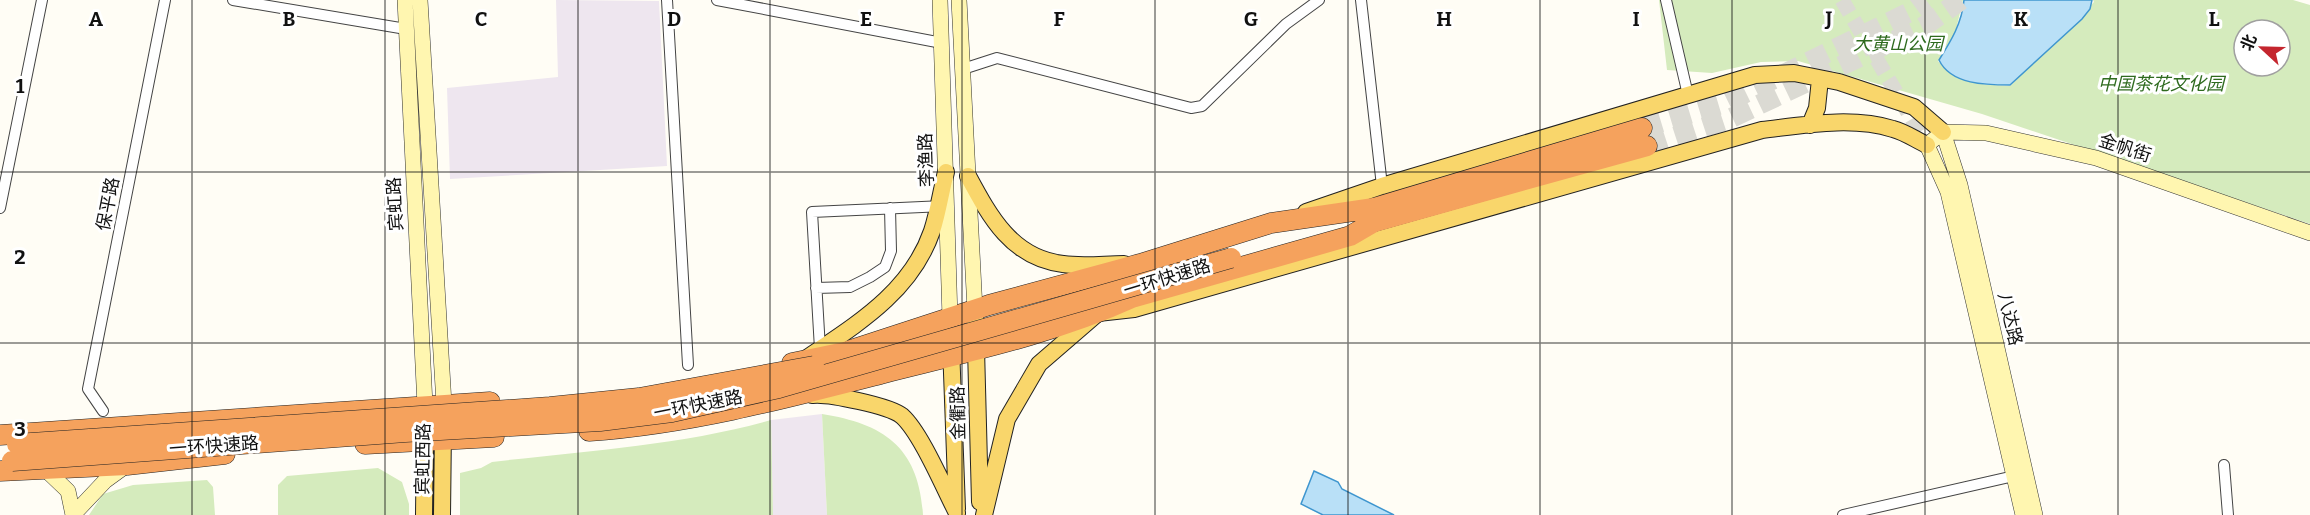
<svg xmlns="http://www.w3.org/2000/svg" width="2310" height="515" font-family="Bitter,'Noto Sans SC',serif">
  <rect width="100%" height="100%" fill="#fffdf5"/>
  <path fill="#eee6ef" d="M 556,0 L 659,1 L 667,166 L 450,179 L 447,88 L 558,77 Z
    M 822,414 L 827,515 L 773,515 L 771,420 Z"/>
  <path fill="#d5ebbd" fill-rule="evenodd" d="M 1659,0 L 1963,0 L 1954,38 L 1938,61 C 1959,85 1980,84 2010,86 L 2094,2 L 2093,0 L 2293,0 L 2310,5 L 2310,224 L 1982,114 L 1798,61 L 1761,62 L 1712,73 L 1667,70 ZM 2244,30 L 2280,30 L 2280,66 L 2244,66 Z
    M 822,414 C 885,424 919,448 923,515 L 827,515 Z
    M 771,420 L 773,515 L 460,515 L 460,473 L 481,468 L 492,462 C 583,451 684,445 771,420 Z
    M 378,468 L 402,482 L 409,504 L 409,515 L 278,515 L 278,485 L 287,476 Z
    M 207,480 L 213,487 L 215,515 L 89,515 L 103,494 L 133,485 Z"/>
  <path fill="#b9e0f7" stroke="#3f96cf" stroke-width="1.5" d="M 1964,0 L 2092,0 L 2090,9 L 2082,19 L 2010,85 C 1987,85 1951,85 1939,60 C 1951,41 1962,23 1964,0 Z
    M 1314,471 L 1338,482 L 1342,489 L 1394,515 L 1323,515 L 1301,504 Z"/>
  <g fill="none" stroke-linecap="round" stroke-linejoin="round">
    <path stroke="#dbdad3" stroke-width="15" stroke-dasharray="15 8" stroke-linecap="butt" d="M 1842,0 L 1927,145"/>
    <path stroke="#dbdad3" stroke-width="20" stroke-dasharray="20 10" stroke-linecap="butt" d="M 1642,128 L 1725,103 L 1910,12 L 1926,0
      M 1647,146 L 1729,119 L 1923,27 L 1961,0"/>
    <g stroke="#444" stroke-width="12">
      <path id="street" d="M 233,0 L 406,29
        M 667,0 L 688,365
        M 717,0 L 942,43
        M 1361,0 L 1382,186
        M 1666,0 L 1688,95
        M 963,69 L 997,58 L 1191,108 L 1202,106 L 1286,24 L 1319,0
        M 0,208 L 42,0
        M 816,288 L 850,287 L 870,277 L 885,267 L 891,251 L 890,208
        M 820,349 L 812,212 L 944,206
        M 103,411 L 88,389 L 165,0
        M 2224,465 L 2228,515
        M 1843,515 L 2014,476"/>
    </g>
    <g stroke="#333" stroke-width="16">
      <path id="secondary" d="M 405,0 L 425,405
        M 420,0 L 444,404
        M 940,0 L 950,318
        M 959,0 L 975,310
        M 1943,132 L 1960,185 L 2035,515
        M 46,470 L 68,491 L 73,515
        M 73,515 L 105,481 L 127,465
        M 2023,515 L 1948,192 L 1927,145 L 1943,132 L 1986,133 L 2096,158 L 2310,233"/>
    </g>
    <g stroke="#222" stroke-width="18">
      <path id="primary" d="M 1810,125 L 1817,108 L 1820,79
        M 968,176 C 990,217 1012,258 1063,264 C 1083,267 1105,264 1124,264
        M 1306,212 L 1382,186 L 1755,75 L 1794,73 L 1839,82 L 1914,107 L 1943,132
        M 975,310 L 980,502
        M 951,346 L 957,509
        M 807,358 C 857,324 911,292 932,231 C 938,213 941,192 946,172
        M 812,395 C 828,393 890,406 902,416 C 921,433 944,488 957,513
        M 424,515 L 425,430
        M 442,515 L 443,429
        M 984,515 L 1007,419 L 1039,364 L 1098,313 L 1134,309 L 1762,130 C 1804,125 1852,116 1893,129 C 1905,132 1916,140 1927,145"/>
    </g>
    <g stroke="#222" stroke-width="21">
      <path id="highway" d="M 792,363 L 845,352 L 989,305 L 1140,264 L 1271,223 L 1374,208 L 1642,128
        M 589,431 C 689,424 787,398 884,373 C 967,352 1053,334 1132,298 L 1350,236 L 1374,222 L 1647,146
        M 0,435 L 490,402
        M 365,444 L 494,437
        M 0,471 L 127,465 L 225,454"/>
    </g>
    <use href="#street" stroke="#fff" stroke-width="10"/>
    <use href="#secondary" stroke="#fff6b0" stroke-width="15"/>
    <use href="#primary" stroke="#f9d66b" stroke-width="16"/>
    <use href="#highway" stroke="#f5a25d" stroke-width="20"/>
    <g stroke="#222" stroke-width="21" stroke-linecap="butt">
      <path id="highway-bridge" d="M 17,444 L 550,407 L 639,398 L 814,366
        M 12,461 L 405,432 L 600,421 L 672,412 L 779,388 L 1231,258"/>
    </g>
    <use href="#highway-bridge" stroke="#f5a25d" stroke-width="20"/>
  </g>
  <path fill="none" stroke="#111" stroke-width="1.5" stroke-opacity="0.55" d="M 192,0 L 192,515M 385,0 L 385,515M 578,0 L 578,515M 770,0 L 770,515M 962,0 L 962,515M 1155,0 L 1155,515M 1348,0 L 1348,515M 1540,0 L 1540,515M 1732,0 L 1732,515M 1925,0 L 1925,515M 2118,0 L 2118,515M 0,172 L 2310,172M 0,343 L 2310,343"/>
  <g text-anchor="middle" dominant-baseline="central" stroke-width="6" stroke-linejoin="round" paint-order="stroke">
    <g font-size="18" font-style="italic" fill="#2f6b1f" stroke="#fff">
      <text x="1898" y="44">大黄山公园</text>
      <text x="2161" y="84">中国茶花文化园</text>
    </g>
    <g font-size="18" fill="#111" stroke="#fff">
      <text transform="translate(2125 148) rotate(18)">金帆街</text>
      <text transform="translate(926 160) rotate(-92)">李渔路</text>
      <text transform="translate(108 204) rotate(-79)">保平路</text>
      <text transform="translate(395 204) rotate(-93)">宾虹路</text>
      <text transform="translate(1167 278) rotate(-17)">一环快速路</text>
      <text transform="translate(2010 319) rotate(77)">八达路</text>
      <text transform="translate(698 405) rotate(-11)">一环快速路</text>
      <text transform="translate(958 413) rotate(-91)">金衢路</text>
      <text transform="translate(214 446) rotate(-4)">一环快速路</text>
      <text transform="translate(423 459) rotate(-89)">宾虹西路</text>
    </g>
  </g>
  <g font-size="20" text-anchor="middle" font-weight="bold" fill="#111" stroke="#fff" stroke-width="6" stroke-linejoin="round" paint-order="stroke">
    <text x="96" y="26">A</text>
    <text x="289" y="26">B</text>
    <text x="481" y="26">C</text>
    <text x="674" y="26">D</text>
    <text x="866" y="26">E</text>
    <text x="1059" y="26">F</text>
    <text x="1251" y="26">G</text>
    <text x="1444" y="26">H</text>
    <text x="1636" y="26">I</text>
    <text x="1829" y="26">J</text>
    <text x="2021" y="26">K</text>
    <text x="2214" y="26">L</text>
    <text x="20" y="93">1</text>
    <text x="20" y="264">2</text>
    <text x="20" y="436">3</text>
  </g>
  <g transform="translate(2262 48) rotate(292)"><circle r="28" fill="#ffffff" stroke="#a0a0a0" stroke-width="1.5"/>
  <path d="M0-4.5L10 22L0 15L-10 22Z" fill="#c4262e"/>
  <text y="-9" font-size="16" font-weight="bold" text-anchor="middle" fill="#111111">北</text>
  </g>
</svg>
